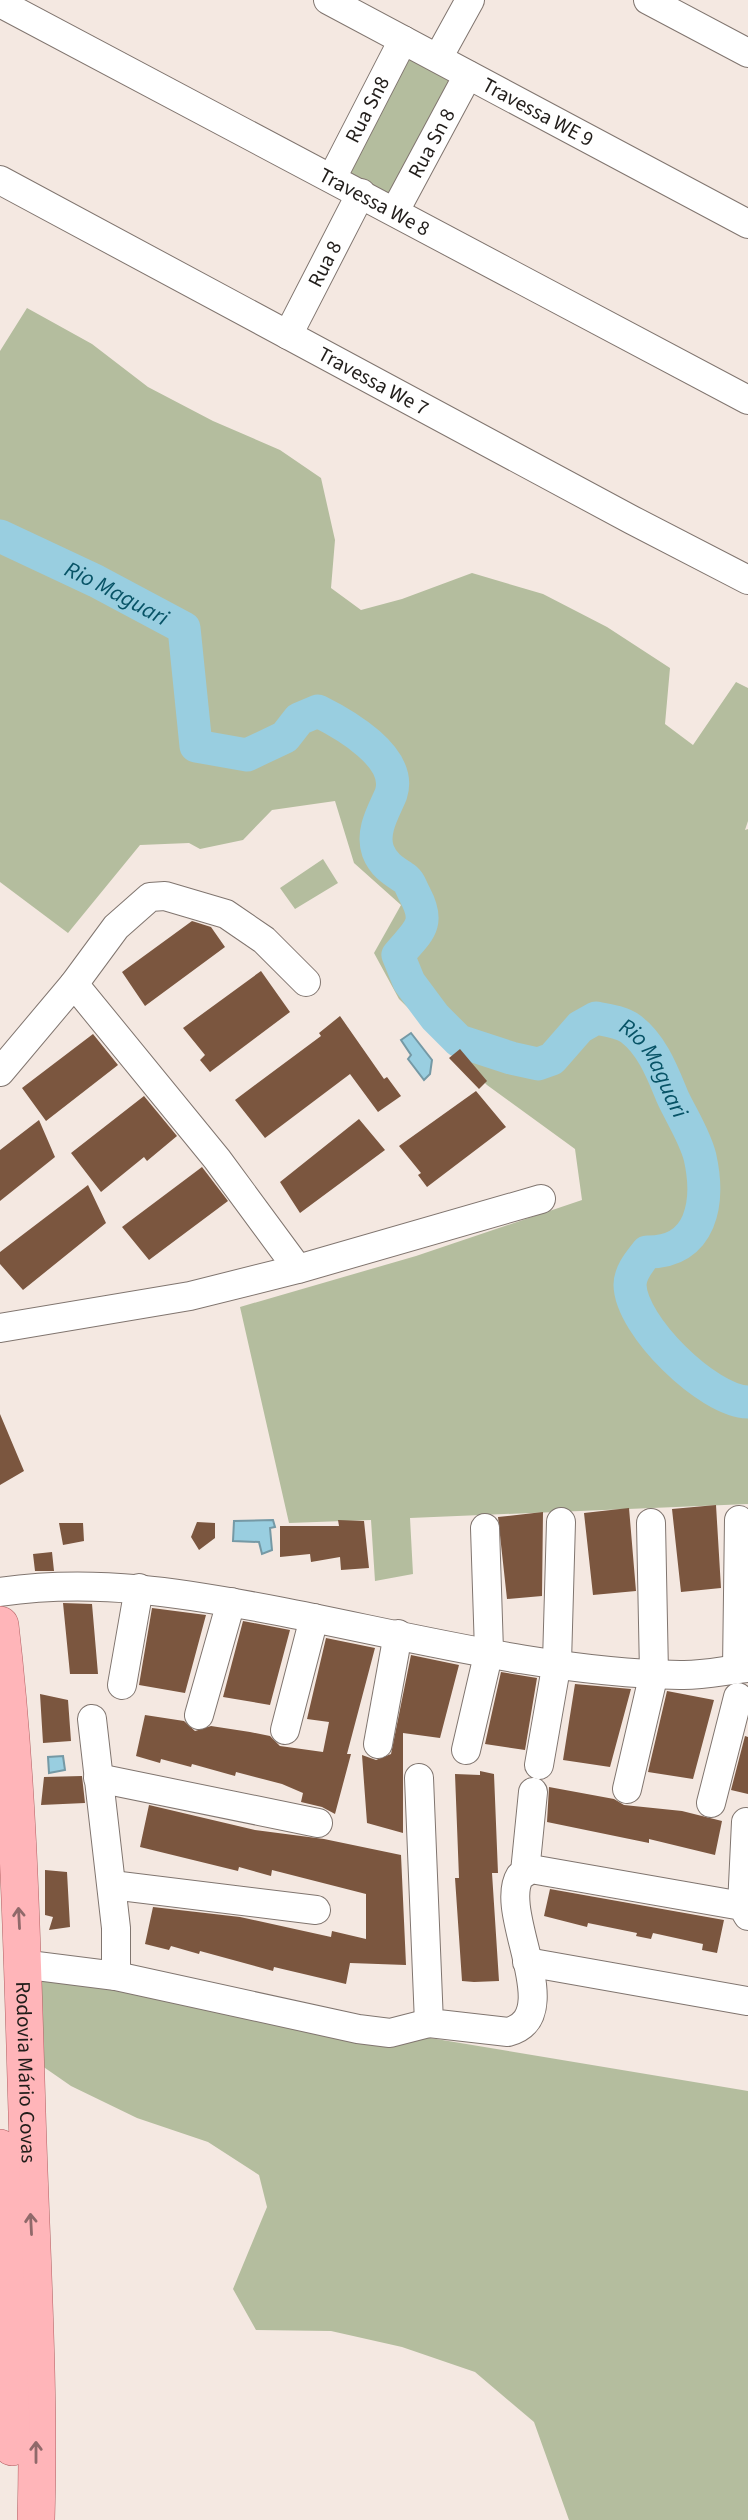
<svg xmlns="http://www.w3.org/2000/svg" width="748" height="2520" font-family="'Source Sans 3',sans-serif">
  <rect width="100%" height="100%" fill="#f4e8e1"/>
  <path fill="#b4bd9e" d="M 411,53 L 456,78 L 391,197 L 346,172 Z
    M 27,308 L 92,344 L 148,387 L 213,421 L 280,450 L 321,478 L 335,540 L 331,588 L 361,610 L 402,599 L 472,573 L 543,594 L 607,627 L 670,668 L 665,724 L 693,745 L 736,682 L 748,688 L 748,821 L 745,830 L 748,829 L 748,1504 L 410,1518 L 413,1574 L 375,1581 L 371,1520 L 289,1523 L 240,1307 L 416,1256 L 582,1200 L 575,1149 L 487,1085 L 399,999 L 374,953 L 401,905 L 354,863 L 335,801 L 272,810 L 243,840 L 200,849 L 189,843 L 140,845 L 68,933 L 0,882 L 0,351 Z
    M 323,859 L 338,883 L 295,909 L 280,888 Z
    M 34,1972 L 748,2091 L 748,2520 L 569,2520 L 534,2422 L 475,2372 L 402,2347 L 331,2331 L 256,2330 L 233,2289 L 267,2207 L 259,2175 L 208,2142 L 137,2118 L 71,2086 L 35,2061 Z"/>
  <path fill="#99cee0" stroke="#7599a5" stroke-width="2" d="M 411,1033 L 432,1060 L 430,1074 L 424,1080 L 408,1059 L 411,1055 L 401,1040 Z
    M 273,1520 L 275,1527 L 270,1528 L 272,1550 L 262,1554 L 259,1542 L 233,1541 L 234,1521 Z
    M 63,1756 L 65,1770 L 49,1773 L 48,1757 Z"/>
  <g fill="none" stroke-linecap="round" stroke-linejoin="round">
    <path stroke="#99cee0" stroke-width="33" id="s1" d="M 0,536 L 96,581 L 184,628 L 196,746 L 247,755 L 285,737 L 299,719 L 318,711 C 344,724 403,757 391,794 C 384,811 371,831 378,851 C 383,864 392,870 403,877 C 410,881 411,888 415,895 C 431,925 418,931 398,955 L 409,982 L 435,1017 L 459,1041 L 511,1058 L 538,1064 L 552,1059 L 580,1027 L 596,1018 C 607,1020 622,1022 631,1029 C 653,1046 663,1074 673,1098 C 682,1117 695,1137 700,1157 C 710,1202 702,1253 647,1252 C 640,1261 630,1272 630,1285 C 631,1326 708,1401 748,1402"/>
  </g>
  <path fill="#7b563f" d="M 192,921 L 211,927 L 225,947 L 145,1006 L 122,972 Z
    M 261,971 L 290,1012 L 210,1072 L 200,1060 L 205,1055 L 183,1028 Z
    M 340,1016 L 384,1079 L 387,1077 L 401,1096 L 378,1112 L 350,1074 L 265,1138 L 235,1100 L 321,1036 L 319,1033 Z
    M 93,1034 L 118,1065 L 46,1121 L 22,1088 Z
    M 460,1049 L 487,1081 L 479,1089 L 449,1058 Z
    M 476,1091 L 506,1127 L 427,1187 L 418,1175 L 421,1173 L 399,1146 Z
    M 144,1096 L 177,1136 L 147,1161 L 144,1157 L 101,1192 L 71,1153 Z
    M 359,1119 L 385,1150 L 300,1213 L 280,1182 Z
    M 39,1120 L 55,1157 L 0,1201 L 0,1150 Z
    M 202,1167 L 228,1201 L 149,1260 L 122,1227 Z
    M 88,1185 L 106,1223 L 23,1290 L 0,1264 L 0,1252 Z
    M 0,1414 L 24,1471 L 0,1485 Z
    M 716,1505 L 721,1588 L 681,1592 L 672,1509 Z
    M 629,1508 L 636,1591 L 593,1595 L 584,1513 Z
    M 543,1512 L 542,1596 L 507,1599 L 498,1517 Z
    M 338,1520 L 364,1521 L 369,1568 L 341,1570 L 340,1557 L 311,1562 L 310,1554 L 280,1557 L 280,1526 L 339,1526 Z
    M 197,1522 L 215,1523 L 215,1538 L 199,1550 L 191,1537 Z
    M 59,1523 L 83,1523 L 84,1541 L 63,1545 Z
    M 52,1552 L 54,1571 L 35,1571 L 33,1554 Z
    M 63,1603 L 92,1604 L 98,1674 L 70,1674 Z
    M 152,1608 L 206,1615 L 185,1693 L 139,1685 Z
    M 243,1621 L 290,1630 L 270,1705 L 223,1697 Z
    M 326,1638 L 375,1648 L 347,1754 L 351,1754 L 335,1814 L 322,1807 L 301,1802 L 303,1793 L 282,1784 L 236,1772 L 235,1776 L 192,1764 L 191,1767 L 161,1759 L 160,1763 L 136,1756 L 145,1715 L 184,1721 L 195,1731 L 211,1726 L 250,1732 L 270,1736 L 280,1746 L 323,1752 L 329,1722 L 307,1719 Z
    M 411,1655 L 459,1665 L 440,1738 L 403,1733 L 403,1833 L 367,1823 L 362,1755 L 376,1760 L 391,1754 Z
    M 501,1672 L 537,1678 L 525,1750 L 485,1744 Z
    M 575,1684 L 631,1689 L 610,1767 L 563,1760 Z
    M 667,1691 L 714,1700 L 693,1779 L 648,1772 Z
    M 40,1694 L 68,1700 L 71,1741 L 43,1743 Z
    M 745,1736 L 748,1737 L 748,1794 L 731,1790 Z
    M 480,1771 L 494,1774 L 498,1873 L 492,1873 L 499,1981 L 474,1982 L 462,1981 L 455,1878 L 459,1878 L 455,1774 L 480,1775 Z
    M 82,1776 L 85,1803 L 41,1805 L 44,1777 Z
    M 549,1787 L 614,1799 L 624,1805 L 682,1811 L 722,1821 L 715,1855 L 649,1839 L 649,1843 L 547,1822 Z
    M 149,1805 L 255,1830 L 324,1839 L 401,1855 L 406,1965 L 350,1963 L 346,1984 L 274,1967 L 273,1971 L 200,1951 L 199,1954 L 171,1946 L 169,1950 L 145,1944 L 153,1907 L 240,1917 L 331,1937 L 332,1931 L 366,1939 L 366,1894 L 272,1870 L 271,1876 L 239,1867 L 238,1871 L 140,1847 Z
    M 45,1870 L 67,1872 L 70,1927 L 49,1930 L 53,1917 L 45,1915 Z
    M 550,1889 L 724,1920 L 717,1953 L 702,1950 L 703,1944 L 653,1933 L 651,1939 L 636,1936 L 637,1933 L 588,1923 L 587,1927 L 544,1916 Z"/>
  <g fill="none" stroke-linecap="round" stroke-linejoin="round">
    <g stroke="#80756f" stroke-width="30">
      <g id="minor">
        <path id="s2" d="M 328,0 L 748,224"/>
        <path d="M 648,0 L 748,53"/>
        <path id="s3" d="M 0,3 L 748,400"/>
        <path d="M 438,58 L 470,0"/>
        <path id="s4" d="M 332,178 L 403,40"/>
        <path id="s5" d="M 0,180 L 632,520 L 748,580"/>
        <path id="s6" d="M 395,211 L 468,75"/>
        <path id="s7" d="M 288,335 L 361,193"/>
        <path d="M 74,984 L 217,1159 L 298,1269"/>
        <path d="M 0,1072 L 74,984 L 116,927 L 150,897 L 165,896 L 226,914 L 264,940 L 306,982"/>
        <path d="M 0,1328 L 190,1296 L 298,1269 L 541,1199"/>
        <path d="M 0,1592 C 95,1578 184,1593 278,1611 C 407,1636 549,1673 680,1675 C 702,1676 726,1670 748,1668"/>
        <path d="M 737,1669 L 739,1520"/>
        <path d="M 122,1685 L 139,1588"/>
        <path d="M 199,1715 L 231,1602"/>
        <path d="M 92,1719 L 116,1928 L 116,1976"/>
        <path d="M 285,1730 L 314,1618"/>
        <path d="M 378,1744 L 398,1634"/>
        <path d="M 466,1750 L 489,1651 L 485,1528"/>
        <path d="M 539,1765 L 557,1662 L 561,1522"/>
        <path d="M 98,1778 L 318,1823"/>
        <path d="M 419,1778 L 429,2023 L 508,2032 C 568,2016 497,1913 520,1876 L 531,1869 L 742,1906 L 748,1916"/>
        <path d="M 627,1789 L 654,1673 L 651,1523"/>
        <path d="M 711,1803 L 738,1697"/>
        <path d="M 525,1872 L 533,1792"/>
        <path d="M 112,1885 L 316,1910"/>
        <path d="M 742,1906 L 746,1822"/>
        <path d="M 527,1962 L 747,2001"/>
        <path d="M 21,1964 L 116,1976 L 358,2029 L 390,2033 L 429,2023"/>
      </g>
    </g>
    <g stroke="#b16063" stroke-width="38">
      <g id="major">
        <path id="s8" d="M 0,1625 C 19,1786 22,1950 27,2112 C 31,2248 40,2384 36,2520"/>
        <path d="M 0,2148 L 12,2447"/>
      </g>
    </g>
    <use href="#minor" stroke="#fff" stroke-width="28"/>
    <use href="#major" stroke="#ffb5b9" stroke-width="37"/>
  </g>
  <defs><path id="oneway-shaft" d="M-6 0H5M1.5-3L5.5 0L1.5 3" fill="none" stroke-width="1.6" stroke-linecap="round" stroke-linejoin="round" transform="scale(1.75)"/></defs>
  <g stroke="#90696a">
    <use href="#oneway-shaft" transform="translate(19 1918) rotate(-93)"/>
    <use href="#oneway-shaft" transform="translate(31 2224) rotate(-93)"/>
    <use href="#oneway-shaft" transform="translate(36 2452) rotate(-90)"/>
  </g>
  <g text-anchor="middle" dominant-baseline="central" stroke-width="7" stroke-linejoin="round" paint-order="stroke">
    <g font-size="21" fill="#211d1a" stroke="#fef7f2">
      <text stroke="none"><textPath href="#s4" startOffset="77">Rua Sn8</textPath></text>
      <text stroke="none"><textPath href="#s2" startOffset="238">Travessa WE 9</textPath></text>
      <text stroke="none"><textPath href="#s6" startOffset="77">Rua Sn 8</textPath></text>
      <text stroke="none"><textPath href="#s3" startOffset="424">Travessa We 8</textPath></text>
      <text stroke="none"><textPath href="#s7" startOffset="80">Rua 8</textPath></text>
      <text stroke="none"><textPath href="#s5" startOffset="424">Travessa We 7</textPath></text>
      <text stroke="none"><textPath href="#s8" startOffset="448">Rodovia Mário Covas</textPath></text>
    </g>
    <g font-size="23" font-style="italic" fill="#075366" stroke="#fef7f2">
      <text stroke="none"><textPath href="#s1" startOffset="130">Rio Maguari</textPath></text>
      <text stroke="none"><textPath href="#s1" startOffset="1116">Rio Maguari</textPath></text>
    </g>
  </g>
</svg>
